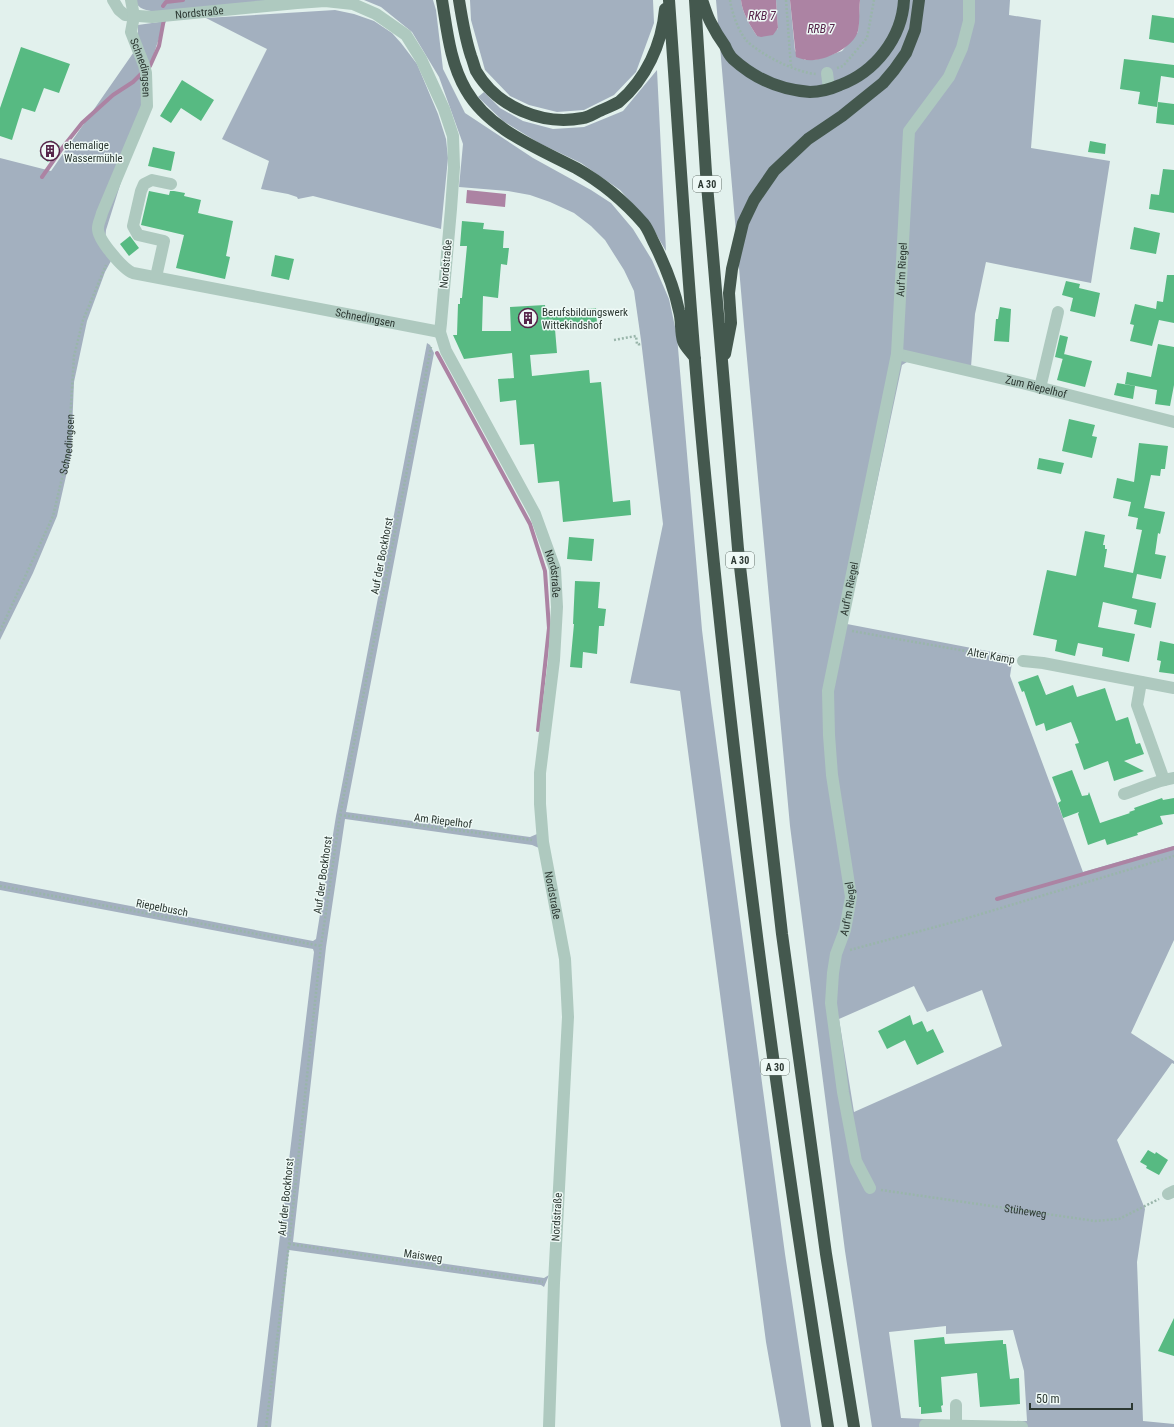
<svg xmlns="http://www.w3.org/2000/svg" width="1174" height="1427" font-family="'Roboto Condensed',sans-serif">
  <rect width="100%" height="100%" fill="#e2f1ed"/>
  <path fill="#a3b0bf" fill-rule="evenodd" d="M 135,0 L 274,0 L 156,12 C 147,10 138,10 135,0 Z
    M 364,0 L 433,0 L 436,10 L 443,69 L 465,113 L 533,158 L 591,190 L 611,203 L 633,229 L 652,260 L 669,299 L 677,336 L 702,630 L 711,703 L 785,1254 L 811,1427 L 781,1427 L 766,1342 L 680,691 L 630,683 L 663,524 L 641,340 L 634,291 L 624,270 L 605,240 L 591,226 L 574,213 L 550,202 L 530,195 L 508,191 L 459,187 L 463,144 L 439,77 L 412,32 L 381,7 Z
    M 470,0 L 653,0 L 654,23 L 636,72 L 614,95 L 584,110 L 557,112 L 529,105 L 510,96 L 485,70 L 471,20 Z
    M 716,0 L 741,0 C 742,12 750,26 757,36 L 778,29 L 776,0 L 790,0 L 795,51 L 805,60 L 815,60 L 842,51 L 858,32 L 860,0 L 1010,0 L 1009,15 L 1041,20 L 1031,148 L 1110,161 L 1091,283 L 986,262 L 975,314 L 971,367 L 907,362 L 902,365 L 847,624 L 1013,656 L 1010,676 L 1083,872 L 1174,846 L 1174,940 L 1131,1033 L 1174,1061 L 1174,1064 L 1172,1063 L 1117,1140 L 1145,1209 L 1137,1262 L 1143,1421 L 1174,1424 L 1174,1427 L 872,1427 L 845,1251 L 790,826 L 744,326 ZM 914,986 L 927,1012 L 982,990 L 1002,1046 L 854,1112 L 839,1019 ZM 946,1326 L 946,1334 L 1013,1330 L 1024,1371 L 1027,1421 L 965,1421 L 901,1418 L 889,1332 Z
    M 335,10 L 354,14 L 374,21 L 392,33 L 401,43 L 417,64 L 438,114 L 446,139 L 448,158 L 441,229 L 313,196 L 298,199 L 297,197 L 288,194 L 261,189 L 269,161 L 222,139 L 267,49 L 206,18 Z
    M 166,21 L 161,32 L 148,72 L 142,115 L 106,230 L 105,243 L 112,259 L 105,272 L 87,321 L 74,382 L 71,454 L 57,516 L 33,573 L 0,640 L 0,158 L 51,171 L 138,46 L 138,25 Z
    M 657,70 L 666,251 L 649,222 L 620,190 L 581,163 L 539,143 L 503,121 L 478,97 L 484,92 L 500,108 L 523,121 L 553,129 L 584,127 L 623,111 Z
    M 427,343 L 430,345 L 434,353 L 346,812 L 530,837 L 537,834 L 539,848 L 532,845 L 345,819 L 326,947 L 293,1242 L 544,1278 L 549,1275 L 544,1287 L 541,1285 L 289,1250 L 271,1427 L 257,1427 L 314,952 L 313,949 L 0,890 L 0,881 L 313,941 L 316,939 L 336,816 Z"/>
  <path fill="#ac83a3" d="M 741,0 L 776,0 L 778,28 L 773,35 L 761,37 L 757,36 C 750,26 742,12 741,0 Z
    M 790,0 L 860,0 C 859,10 860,22 858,31 C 854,46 829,59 814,60 C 807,61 802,59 796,57 Z
    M 467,190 L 506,194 L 505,207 L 466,203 Z"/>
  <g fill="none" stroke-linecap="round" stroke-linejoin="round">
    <path stroke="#ac83a3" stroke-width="4" d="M 163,6 L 166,2 L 183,0
      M 150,66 L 159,46 L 164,19
      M 42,177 L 63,147 L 82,123 L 113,95 L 133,82 L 141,74
      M 437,353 L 530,524 L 545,571 L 549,628 L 538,730
      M 997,899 L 1174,848"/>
  </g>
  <path fill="#57ba82" d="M 1152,15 L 1174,18 L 1174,43 L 1149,39 Z
    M 21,47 L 70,64 L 59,93 L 44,88 L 35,112 L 22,108 L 12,140 L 0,136 L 0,108 Z
    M 1124,59 L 1174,65 L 1174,78 L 1161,76 L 1157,107 L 1138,104 L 1140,92 L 1120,89 Z
    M 182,80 L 214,100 L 201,121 L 181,108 L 171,123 L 160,116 Z
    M 1158,102 L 1174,104 L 1174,125 L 1156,123 Z
    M 51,140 L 60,146 L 48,162 L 40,156 Z
    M 1090,141 L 1106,144 L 1105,154 L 1088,152 Z
    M 153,147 L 175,152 L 171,171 L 148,166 Z
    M 1163,169 L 1174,170 L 1174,213 L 1149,209 L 1151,194 L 1159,195 Z
    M 149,191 L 169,195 L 170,191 L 174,191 L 185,193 L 184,196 L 201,200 L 198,213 L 233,221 L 226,256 L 230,257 L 225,279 L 176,268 L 184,235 L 141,225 Z
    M 462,221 L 484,223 L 483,229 L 504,231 L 503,248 L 509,248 L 507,265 L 501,264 L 498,298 L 483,296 L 482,331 L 511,331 L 510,307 L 545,305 L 546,313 L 596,308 L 597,324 L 555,329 L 557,353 L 530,355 L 532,376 L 589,370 L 590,383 L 601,382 L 613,502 L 630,500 L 631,515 L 563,522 L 559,481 L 538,483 L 534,444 L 520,445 L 516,400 L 500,402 L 498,379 L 514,378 L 512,353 L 464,359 L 453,335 L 457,335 L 458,304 L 460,304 L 460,298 L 462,298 L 467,246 L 460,246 Z
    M 1134,227 L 1160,233 L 1156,254 L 1130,249 Z
    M 130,236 L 139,248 L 129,256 L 120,244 Z
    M 275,255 L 294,259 L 289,280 L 271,276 Z
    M 1167,275 L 1174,275 L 1174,323 L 1159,320 L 1152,346 L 1130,341 L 1134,325 L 1130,324 L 1135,304 L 1156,309 L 1157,301 L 1163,302 Z
    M 1066,281 L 1080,284 L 1079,288 L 1100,293 L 1095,317 L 1070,311 L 1073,298 L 1062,295 Z
    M 1000,307 L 1011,309 L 1009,342 L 994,341 L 996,319 L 998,319 Z
    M 1060,335 L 1068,337 L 1063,359 L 1055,357 Z
    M 1158,344 L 1174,347 L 1174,385 L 1170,406 L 1155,404 L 1157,390 L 1125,384 L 1127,372 L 1151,377 Z
    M 1064,354 L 1092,361 L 1085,387 L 1057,380 Z
    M 1117,383 L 1135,386 L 1133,399 L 1114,395 Z
    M 1069,419 L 1095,425 L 1092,436 L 1097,437 L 1092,458 L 1062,451 Z
    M 1139,443 L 1168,446 L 1165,469 L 1161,469 L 1160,476 L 1151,475 L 1144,508 L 1165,512 L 1160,534 L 1158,533 L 1155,554 L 1166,556 L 1161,579 L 1137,574 L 1132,598 L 1156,603 L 1151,628 L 1134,624 L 1137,610 L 1103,602 L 1098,627 L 1135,634 L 1129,662 L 1102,656 L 1103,648 L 1078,643 L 1075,656 L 1055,651 L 1057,640 L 1033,635 L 1047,570 L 1076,576 L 1085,531 L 1105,535 L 1103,545 L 1105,545 L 1105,549 L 1107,549 L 1104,567 L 1133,573 L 1142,530 L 1136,529 L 1138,518 L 1128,516 L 1131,502 L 1113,498 L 1117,478 L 1134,482 Z
    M 1039,458 L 1064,463 L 1061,474 L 1037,469 Z
    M 569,537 L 594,539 L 592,561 L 567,559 Z
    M 575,581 L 600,582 L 598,608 L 606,609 L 604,626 L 599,626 L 597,654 L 583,652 L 582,668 L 570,667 L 574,624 L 573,624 Z
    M 1160,641 L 1174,644 L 1174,674 L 1159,672 L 1161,661 L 1157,660 Z
    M 1038,675 L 1046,695 L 1073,685 L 1077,697 L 1105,688 L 1116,721 L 1128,717 L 1136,744 L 1140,743 L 1144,754 L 1124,761 L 1144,771 L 1114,781 L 1108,761 L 1084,770 L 1075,744 L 1079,743 L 1071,722 L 1046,731 L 1044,723 L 1036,726 L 1024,691 L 1022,692 L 1018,682 Z
    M 1072,770 L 1082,796 L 1088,795 L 1089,792 L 1100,823 L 1130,813 L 1129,812 L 1135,810 L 1134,808 L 1162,798 L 1163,800 L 1174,798 L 1174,814 L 1160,816 L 1163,824 L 1137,833 L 1138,835 L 1107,845 L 1105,839 L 1088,845 L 1078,814 L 1079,812 L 1063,818 L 1058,803 L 1061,801 L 1052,777 Z
    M 910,1015 L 913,1025 L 922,1021 L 927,1032 L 933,1029 L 944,1052 L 917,1065 L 905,1040 L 887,1049 L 878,1031 Z
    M 1148,1150 L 1155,1154 L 1156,1152 L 1168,1160 L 1159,1175 L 1146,1168 L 1147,1166 L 1140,1162 Z
    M 1174,1318 L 1174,1356 L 1158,1351 Z
    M 944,1337 L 945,1344 L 1003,1340 L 1003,1344 L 1006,1344 L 1010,1379 L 1019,1378 L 1020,1404 L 980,1407 L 977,1373 L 941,1377 L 943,1405 L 941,1406 L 942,1412 L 921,1414 L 921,1407 L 919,1407 L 914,1340 Z"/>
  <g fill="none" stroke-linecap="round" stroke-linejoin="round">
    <g stroke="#99b5aa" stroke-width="2.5" stroke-dasharray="2 2" stroke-linecap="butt">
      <path d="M 730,0 C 732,13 738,30 746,40 C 759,54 797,73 816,74"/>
      <path d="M 786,0 L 791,67"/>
      <path d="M 837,68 L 843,66 L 867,38 L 874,0"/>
      <path d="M 614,340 L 636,336 L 637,344 L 639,344 L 639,346"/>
      <path id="s1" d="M 0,631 L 53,516 L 68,453 L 74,356 L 83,320 L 106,265"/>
      <path d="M 852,631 L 1011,659"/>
      <path d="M 340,815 L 532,840"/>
      <path d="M 0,886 L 321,946"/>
      <path d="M 850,950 L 961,920 L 1174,856"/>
      <path id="s2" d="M 881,1190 L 1095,1221 L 1119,1219 L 1159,1199"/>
      <path d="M 289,1244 L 543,1282"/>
      <path d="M 266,1427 L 289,1244 L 321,946 L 340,815 L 431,347"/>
    </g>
    <g stroke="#aec9bf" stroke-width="12">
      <path id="s3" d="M 113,0 L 119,10 L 125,15 L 152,17 L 297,3 L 325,1 L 353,4 L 376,14 L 406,35 L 421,59 L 444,109 L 453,136 L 454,167 L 451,209 L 441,323 L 440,332 L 446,351 L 535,514 L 555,569 L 557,607 L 554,660 L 540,773 L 540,804 L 543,842 L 565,959 L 568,1017 L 554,1283 L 549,1427"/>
      <path id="s4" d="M 131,0 L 134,16 L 131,32 L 144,65 L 146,73 L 147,106 L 102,213 C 101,218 98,223 98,228 C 97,239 123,269 133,273 L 440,332"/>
      <path d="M 827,73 L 829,89"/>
      <path d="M 156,277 L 164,241 L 138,235 L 133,226 L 141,191 L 144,184 L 152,180 L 171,184"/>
      <path id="s5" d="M 897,354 L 1022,383 L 1174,422"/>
      <path d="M 1040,388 L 1058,312"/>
      <path d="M 1023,661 L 1043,663 L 1174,688"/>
      <path d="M 1141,682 L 1137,705 L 1164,780"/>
      <path d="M 1124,794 C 1140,789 1158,780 1174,778"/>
      <path id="s6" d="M 870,1188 L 856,1161 L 843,1092 L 831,1003 L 833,973 L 836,954 L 845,930 L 851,897 L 832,775 L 829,735 L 828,691 L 897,354 L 909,131 L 949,77 L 962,48 L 969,21 L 969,0"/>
      <path d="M 1168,1194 L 1174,1191"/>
      <path d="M 956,1405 L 956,1425"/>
      <path d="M 925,1425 L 1022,1427"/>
    </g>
    <path stroke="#44584e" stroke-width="12" d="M 442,0 C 447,30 450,63 466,90 C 489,130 538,148 576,168 C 601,182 625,202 644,224 C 648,229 651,237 654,243 C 665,265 674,287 679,311 C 682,321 680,331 683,341 C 685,347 692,353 695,358
      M 459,0 C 462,19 465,38 471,56 C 473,61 474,66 476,71 C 497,107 542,126 583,118 C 590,117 596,112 602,110 C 608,107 614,105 619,102 C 646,79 662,44 665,9
      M 669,0 C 681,168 691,336 708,504 C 738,813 779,1121 828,1427
      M 695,0 L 706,173 L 738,549 L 782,934 L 826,1254 L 854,1427
      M 702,0 C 705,8 707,16 711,23 C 715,31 720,39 725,46 C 727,51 730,56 733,59 C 755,79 781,90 810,92 C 820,92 831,89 840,85 C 875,72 902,38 904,0
      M 725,354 L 731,323 L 729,293 L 732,269 L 743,223 L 754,200 L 774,171 L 808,139 L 842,116 L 883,83 L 894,70 L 906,53 L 915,30 L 919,0"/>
  </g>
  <defs>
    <g id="building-ring" transform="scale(1)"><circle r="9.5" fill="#eef9f6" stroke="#56254a" stroke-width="1.5"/><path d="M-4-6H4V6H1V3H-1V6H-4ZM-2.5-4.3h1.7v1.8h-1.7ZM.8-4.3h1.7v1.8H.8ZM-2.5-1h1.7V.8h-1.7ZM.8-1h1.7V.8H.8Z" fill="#56254a"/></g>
  </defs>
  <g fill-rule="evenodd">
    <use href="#building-ring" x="50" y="151"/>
    <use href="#building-ring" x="528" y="318"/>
  </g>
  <g text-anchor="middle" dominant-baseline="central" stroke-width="3" stroke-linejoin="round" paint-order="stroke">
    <g fill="#eef9f6" stroke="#66726d" stroke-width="1">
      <rect x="693" y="176" width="28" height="16" rx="3"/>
      <rect x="726" y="552" width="28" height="16" rx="3"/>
      <rect x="761" y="1059" width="28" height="16" rx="3"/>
    </g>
    <g font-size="10" font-weight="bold" fill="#2c3832">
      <text x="707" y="184">A 30</text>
      <text x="740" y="560">A 30</text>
      <text x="775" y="1067">A 30</text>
    </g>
    <g font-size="11" fill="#2c3832" stroke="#eef9f6">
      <text stroke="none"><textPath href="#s3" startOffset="94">Nordstraße</textPath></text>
      <text stroke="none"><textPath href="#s4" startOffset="70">Schnedingsen</textPath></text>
      <text transform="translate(446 264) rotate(-85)">Nordstraße</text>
      <text stroke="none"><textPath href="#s6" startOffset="935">Auf'm Riegel</textPath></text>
      <text stroke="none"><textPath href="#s4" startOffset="536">Schnedingsen</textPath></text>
      <text stroke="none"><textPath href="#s5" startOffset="143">Zum Riepelhof</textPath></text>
      <text stroke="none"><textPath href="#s1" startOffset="200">Schnedingsen</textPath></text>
      <text transform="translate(382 556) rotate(-79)">Auf der Bockhorst</text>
      <text stroke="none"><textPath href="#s3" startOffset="887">Nordstraße</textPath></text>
      <text stroke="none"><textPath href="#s6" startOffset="611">Auf'm Riegel</textPath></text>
      <text transform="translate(991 656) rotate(10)">Alter Kamp</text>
      <text transform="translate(443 821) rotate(7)">Am Riepelhof</text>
      <text transform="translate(323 875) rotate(-82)">Auf der Bockhorst</text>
      <text stroke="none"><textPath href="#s3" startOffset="1211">Nordstraße</textPath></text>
      <text transform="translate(162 908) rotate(11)">Riepelbusch</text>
      <text stroke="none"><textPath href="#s6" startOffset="287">Auf'm Riegel</textPath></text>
      <text transform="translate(286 1197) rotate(-84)">Auf der Bockhorst</text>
      <text stroke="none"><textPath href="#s2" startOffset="146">Stüheweg</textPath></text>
      <text transform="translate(557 1217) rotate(-87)">Nordstraße</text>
      <text transform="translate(423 1256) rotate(8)">Maisweg</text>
    </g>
    <g font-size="11" fill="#2c3832" stroke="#eef9f6" text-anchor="start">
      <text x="64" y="145">ehemalige<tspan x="64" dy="13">Wassermühle</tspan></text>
      <text x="542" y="312">Berufsbildungswerk<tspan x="542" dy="13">Wittekindshof</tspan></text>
    </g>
    <g font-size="12" font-style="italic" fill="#56254a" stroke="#eef9f6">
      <text x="762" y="16">RKB 7</text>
      <text x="821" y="29">RRB 7</text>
    </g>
  </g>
  <path d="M1030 1403v6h102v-6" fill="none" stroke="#2c3832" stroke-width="2"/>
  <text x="1036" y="1403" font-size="12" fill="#2c3832" stroke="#eef9f6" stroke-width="3" paint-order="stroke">50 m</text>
</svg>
